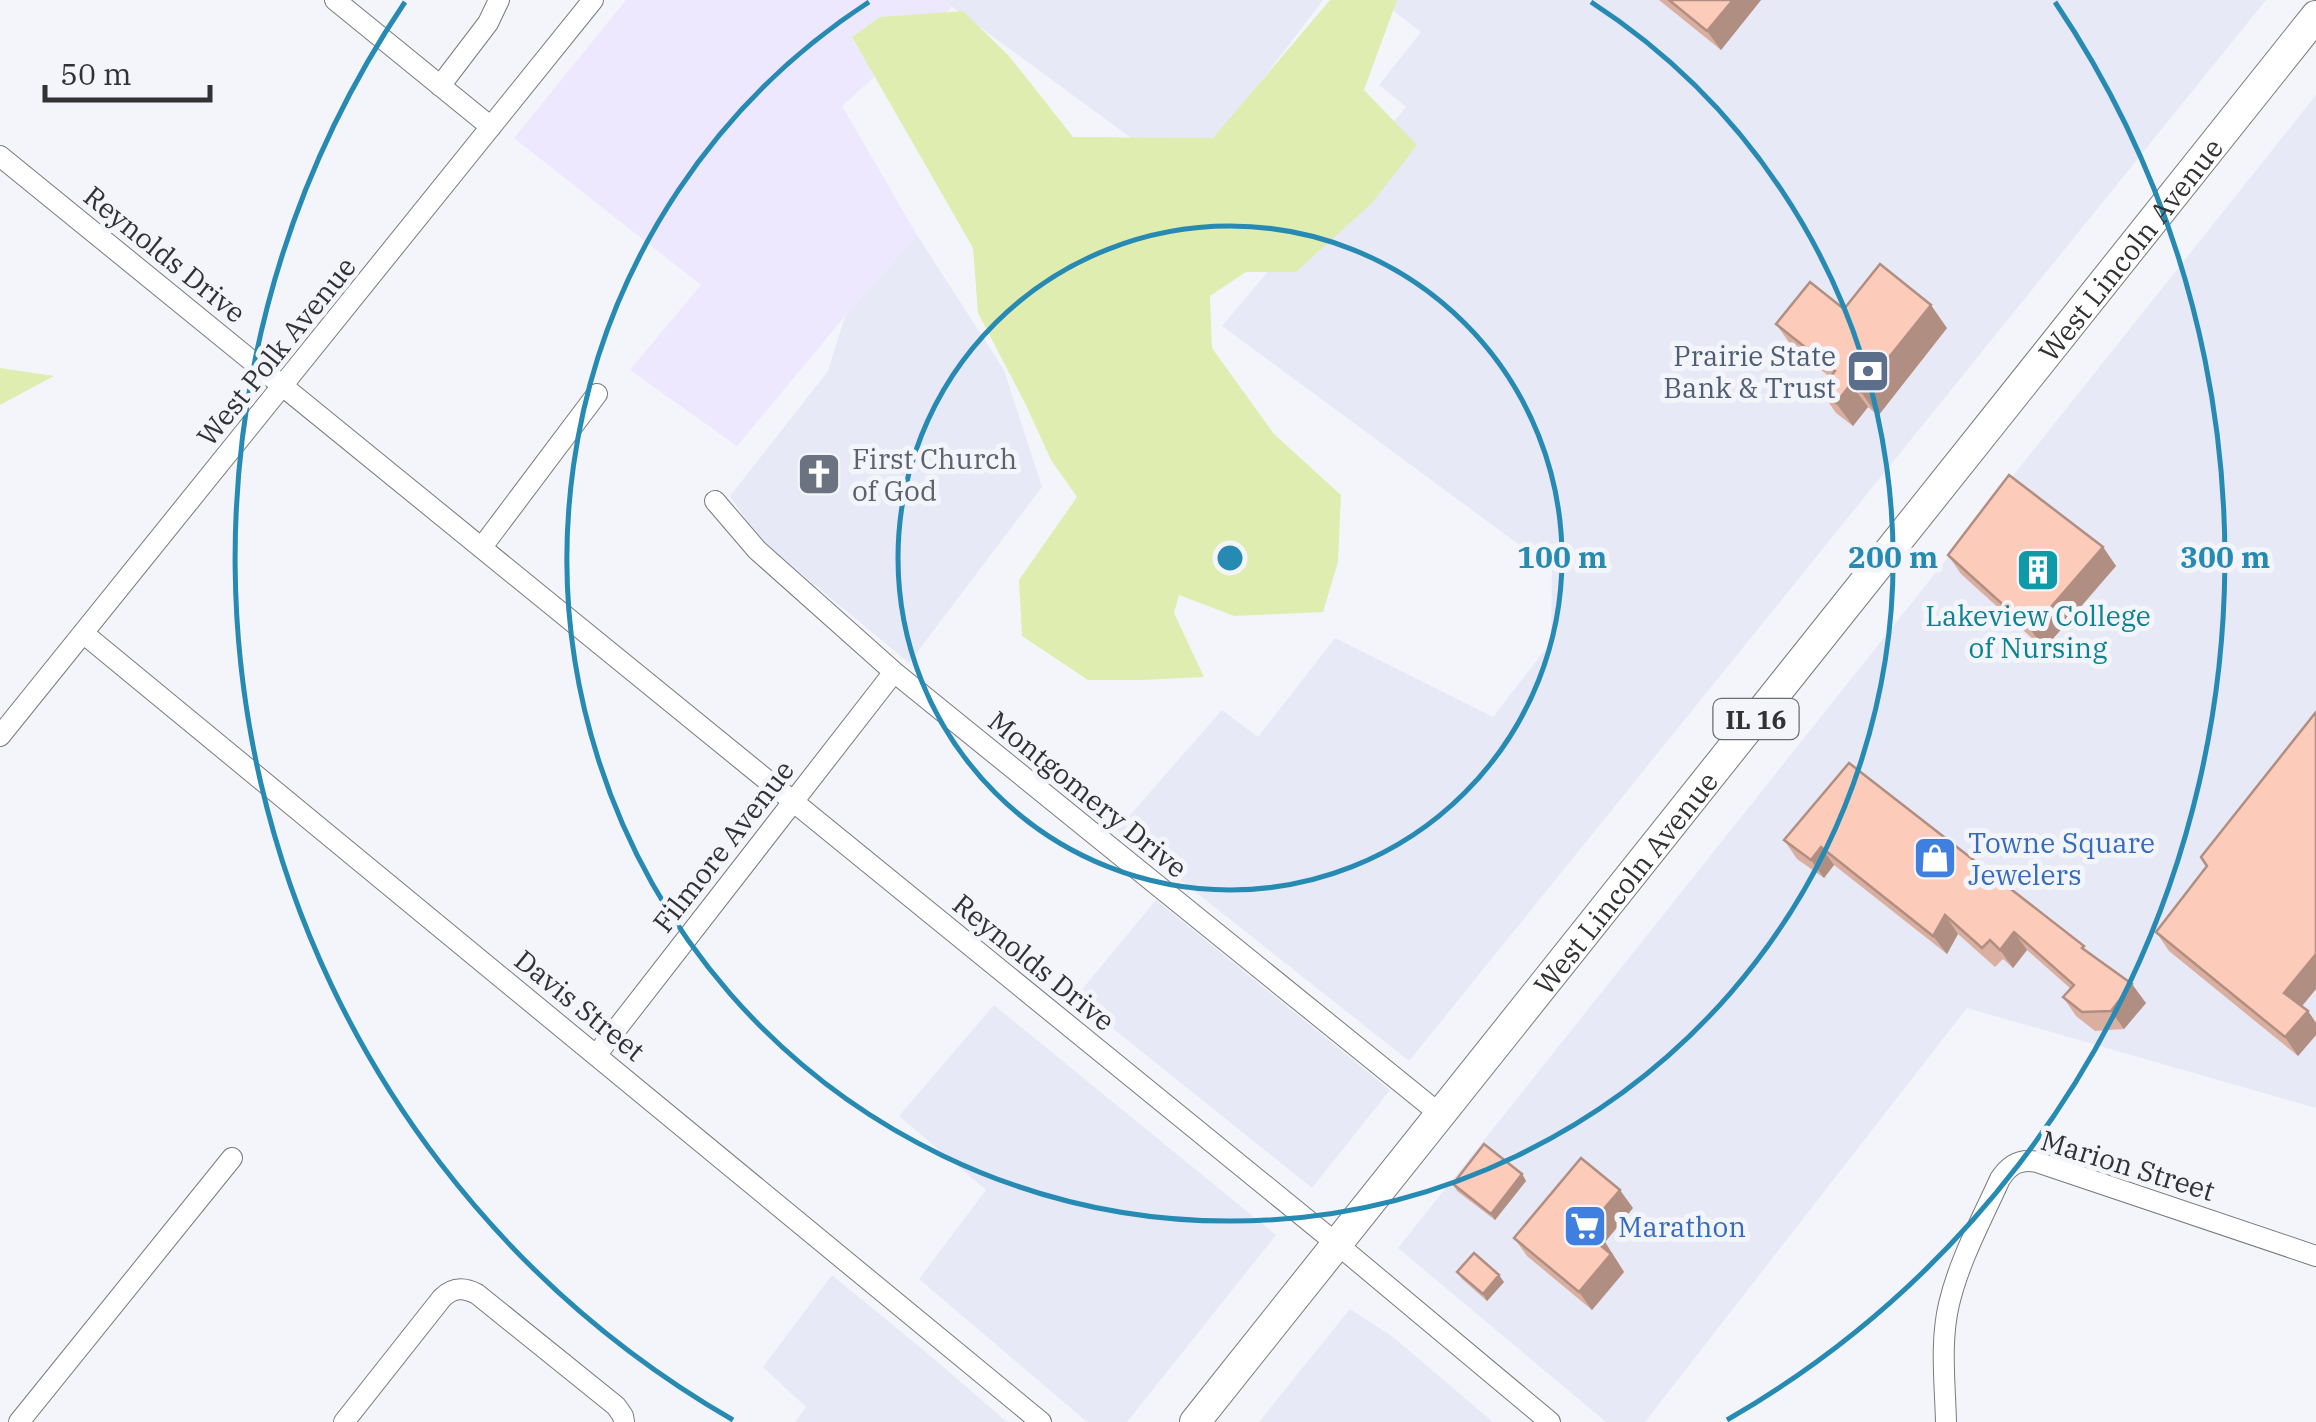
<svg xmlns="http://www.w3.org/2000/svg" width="2316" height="1422" font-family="'IBM Plex Serif',serif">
  <rect width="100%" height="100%" fill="#f4f5fb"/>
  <path fill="#e7e9f6" d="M 943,0 L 1323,0 L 1187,179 Z
    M 1379,0 L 2266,0 L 1409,1061 L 1117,830 L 1222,710 L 1258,737 L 1335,638 L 1493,717 L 1551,642 L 1552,569 L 1222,326 L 1406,107 L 1379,85 L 1421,32 Z
    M 2316,95 L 2316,1108 L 1967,1008 L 1645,1422 L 1606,1422 L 1398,1248 Z
    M 917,235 L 1004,370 L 1042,487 L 909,663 L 758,538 L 730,496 L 828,371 L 845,316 Z
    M 1156,900 L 1390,1090 L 1312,1188 L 1075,998 Z
    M 994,1005 L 1276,1235 L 1127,1422 L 1087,1422 L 919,1279 L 986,1190 L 899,1116 Z
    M 832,1275 L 933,1358 L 1007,1422 L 795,1422 L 806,1407 L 763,1367 Z
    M 1350,1309 L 1393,1337 L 1493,1422 L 1259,1422 Z"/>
  <path fill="#ede8fe" d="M 626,0 L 943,0 L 952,7 L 842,106 L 917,235 L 845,316 L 737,446 L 630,370 L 701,285 L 514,138 Z"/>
  <path fill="#e0edb0" d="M 1330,0 L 1397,0 L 1364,90 L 1417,145 L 1372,203 L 1296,272 L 1246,272 L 1210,296 L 1212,348 L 1274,434 L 1341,495 L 1338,562 L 1323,612 L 1234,616 L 1179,595 L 1174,613 L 1204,677 L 1143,680 L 1088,680 L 1022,636 L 1019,580 L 1077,497 L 1051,460 L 1026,405 L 978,313 L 973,248 L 852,37 L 880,17 L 963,11 L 1009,56 L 1073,137 L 1213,138 Z
    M 0,368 L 54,376 L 0,405 Z"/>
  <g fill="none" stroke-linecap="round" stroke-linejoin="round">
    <g stroke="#797a7f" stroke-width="22">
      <path id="minor" d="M 335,0 L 491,127
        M 440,86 L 488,23 L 499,0
        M 0,156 L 1337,1244 L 1550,1422
        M 715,501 L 757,550 L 894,672 L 1441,1115
        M 482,547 L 597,394
        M 83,633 L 1041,1422
        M 0,736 L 593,0
        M 597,1054 L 894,672
        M 19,1422 L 232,1158
        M 344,1422 L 442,1298 C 453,1287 464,1287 477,1294 L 616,1406 L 623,1416 L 624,1422
        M 1946,1422 C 1945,1383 1940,1342 1949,1304 C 1959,1261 1982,1219 2000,1179 C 2009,1165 2020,1158 2037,1162 L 2316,1256"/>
    </g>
    <g stroke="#797a7f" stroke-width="32">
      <g id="primary">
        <path id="s1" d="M 1195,1422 L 2316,16"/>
      </g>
    </g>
    <use href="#minor" stroke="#fff" stroke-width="20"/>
    <use href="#primary" stroke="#fff" stroke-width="30"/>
  </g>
  <path fill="#daafa0" d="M 1659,0 L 1761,0 L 1721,50 Z
    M 1844,309 L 1947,328 L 1878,416 L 1868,407 L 1853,426 L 1836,413 L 1820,390 L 1830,377 L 1793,348 L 1776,324 Z
    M 2103,547 L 2116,566 L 2044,649 L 1961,574 L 1948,555 Z
    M 2316,712 L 2316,989 L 2302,1006 L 2308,1011 L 2316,1023 L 2316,1035 L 2298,1056 L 2169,951 L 2156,932 L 2207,866 Z
    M 1849,763 L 2089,953 L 2146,1003 L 2124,1029 L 2095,1031 L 2076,1016 L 2063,997 L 2071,989 L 2027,950 L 2013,968 L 2003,959 L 1995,967 L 1958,934 L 1947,954 L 1834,865 L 1824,878 L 1797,859 L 1784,840 Z
    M 1522,1174 L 1526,1181 L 1495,1220 L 1457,1191 L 1453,1184 Z
    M 1633,1208 L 1605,1242 L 1624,1272 L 1592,1310 L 1527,1256 L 1514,1238 Z
    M 1457,1272 L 1504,1282 L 1487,1301 L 1462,1279 Z"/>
  <path fill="#b18e82" d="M 1733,0 L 1761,0 L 1721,50 L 1707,31 Z
    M 1931,305 L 1947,328 L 1878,416 L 1861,392 Z
    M 1851,384 L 1868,407 L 1853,426 L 1836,403 Z
    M 2103,547 L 2116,566 L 2044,649 L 2031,630 Z
    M 1821,847 L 1834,865 L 1824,878 L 1811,860 Z
    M 1945,915 L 1958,934 L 1947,954 L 1933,936 Z
    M 2014,932 L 2027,950 L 2013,968 L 2000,950 Z
    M 2316,954 L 2316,989 L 2297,1012 L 2284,993 Z
    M 2132,984 L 2146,1003 L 2124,1029 L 2111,1011 Z
    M 2308,1011 L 2316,1023 L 2316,1035 L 2298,1056 L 2285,1037 Z
    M 1522,1174 L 1526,1181 L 1495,1220 L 1491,1214 Z
    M 1620,1190 L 1633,1208 L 1605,1242 L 1624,1272 L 1592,1310 L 1579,1292 L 1594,1240 L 1589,1226 Z
    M 1499,1275 L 1504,1282 L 1487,1301 L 1483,1294 Z"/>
  <path fill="#fdcbba" stroke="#b18e82" stroke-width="2.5" d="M 1669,0 L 1733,0 L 1707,31 Z
    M 1880,264 L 1931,305 L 1861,392 L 1851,384 L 1836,403 L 1820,390 L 1835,371 L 1776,324 L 1810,282 L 1844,309 Z
    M 2009,475 L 2103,547 L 2031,630 L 1948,555 Z
    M 2316,712 L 2316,954 L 2284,993 L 2308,1011 L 2285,1037 L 2156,932 L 2207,866 L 2201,857 Z
    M 1849,763 L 2084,946 L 2082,948 L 2132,984 L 2111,1011 L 2082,1012 L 2063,997 L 2074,985 L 2014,932 L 2000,950 L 1990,940 L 1982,948 L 1945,915 L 1933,936 L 1821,847 L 1811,860 L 1784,840 Z
    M 1484,1144 L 1522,1174 L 1491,1214 L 1453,1184 Z
    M 1581,1158 L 1620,1190 L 1589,1226 L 1599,1234 L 1594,1240 L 1611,1254 L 1579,1292 L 1514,1238 Z
    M 1474,1253 L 1499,1275 L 1483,1294 L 1457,1272 Z"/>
  <g fill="none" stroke="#268ab3" stroke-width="5">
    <circle cx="1230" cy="558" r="332"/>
    <path d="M1591 2A663 663 0 1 1 869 2"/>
    <path d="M733 1420A995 995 0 0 1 405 2M2055 2A995 995 0 0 1 1727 1420"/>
  </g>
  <defs>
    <g id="bank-square" transform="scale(2.25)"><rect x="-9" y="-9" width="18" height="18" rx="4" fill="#5c6f8a" stroke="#f4f5fb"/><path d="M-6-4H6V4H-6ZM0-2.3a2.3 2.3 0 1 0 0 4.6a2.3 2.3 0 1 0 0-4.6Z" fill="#fff"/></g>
    <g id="church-square" transform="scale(2.25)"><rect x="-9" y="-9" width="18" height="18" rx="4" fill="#6b7280" stroke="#f4f5fb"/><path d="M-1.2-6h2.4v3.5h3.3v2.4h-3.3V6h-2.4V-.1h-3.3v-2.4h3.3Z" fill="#fff"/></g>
    <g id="building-square" transform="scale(2.25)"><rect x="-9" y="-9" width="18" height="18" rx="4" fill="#0f9aa8" stroke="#f4f5fb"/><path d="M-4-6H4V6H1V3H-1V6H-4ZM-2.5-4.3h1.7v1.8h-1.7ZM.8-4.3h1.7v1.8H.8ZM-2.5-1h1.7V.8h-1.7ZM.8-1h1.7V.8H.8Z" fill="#fff"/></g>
    <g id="shop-square" transform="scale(2.25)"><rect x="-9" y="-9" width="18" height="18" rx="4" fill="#3f7fe0" stroke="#f4f5fb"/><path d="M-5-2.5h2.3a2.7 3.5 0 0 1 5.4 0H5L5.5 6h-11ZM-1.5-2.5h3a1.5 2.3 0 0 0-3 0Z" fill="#fff"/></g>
    <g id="supermarket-square" transform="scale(2.25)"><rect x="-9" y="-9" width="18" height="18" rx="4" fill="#3f7fe0" stroke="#f4f5fb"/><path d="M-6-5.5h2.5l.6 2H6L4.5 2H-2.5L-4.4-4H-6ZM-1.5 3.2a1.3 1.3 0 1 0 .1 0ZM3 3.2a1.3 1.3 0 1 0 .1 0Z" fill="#fff"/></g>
  </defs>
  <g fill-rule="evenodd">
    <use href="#bank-square" x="1868" y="371"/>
    <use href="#church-square" x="819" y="474"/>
    <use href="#building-square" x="2038" y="570"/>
    <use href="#shop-square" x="1935" y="858"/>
    <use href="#supermarket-square" x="1585" y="1226"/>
  </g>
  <g text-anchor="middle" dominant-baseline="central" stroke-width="10" stroke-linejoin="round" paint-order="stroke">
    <rect fill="#f4f5fb" stroke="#6c6c70" stroke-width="2.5" x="1713.5" y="699" width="85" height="40" rx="8"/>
    <g font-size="25" font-weight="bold" fill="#323234">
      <text x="1756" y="719">IL 16</text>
    </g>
    <g font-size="28" fill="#323234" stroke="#f4f5fb">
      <text stroke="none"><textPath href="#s1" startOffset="1500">West Lincoln Avenue</textPath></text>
      <text transform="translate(165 254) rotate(39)">Reynolds Drive</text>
      <text transform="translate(276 351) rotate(-51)">West Polk Avenue</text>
      <text transform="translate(1088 794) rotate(39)">Montgomery Drive</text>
      <text transform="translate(723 846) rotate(-52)">Filmore Avenue</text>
      <text stroke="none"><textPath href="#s1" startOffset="690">West Lincoln Avenue</textPath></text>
      <text transform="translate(1034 962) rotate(39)">Reynolds Drive</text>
      <text transform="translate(580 1005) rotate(39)">Davis Street</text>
      <text transform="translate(2128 1165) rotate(17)">Marion Street</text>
    </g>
    <g font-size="28" fill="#4e5e75" stroke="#f4f5fb" text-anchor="end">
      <text x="1836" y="355">Prairie State<tspan x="1836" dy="32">Bank &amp; Trust</tspan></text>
    </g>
    <g font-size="28" fill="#5b616d" stroke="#f4f5fb" text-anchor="start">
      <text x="852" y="458">First Church<tspan x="852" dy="32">of God</tspan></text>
    </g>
    <g font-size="28" fill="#0d838f" stroke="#f4f5fb">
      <text x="2038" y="615">Lakeview College<tspan x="2038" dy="32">of Nursing</tspan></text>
    </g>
    <g font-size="28" fill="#366cbe" stroke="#f4f5fb" text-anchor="start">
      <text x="1968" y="842">Towne Square<tspan x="1968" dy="32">Jewelers</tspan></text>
      <text x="1618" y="1226">Marathon</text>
    </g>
  </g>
  <circle cx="1230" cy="558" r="15" fill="#268ab3" stroke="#f4f5fb" stroke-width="5"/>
  <g font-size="30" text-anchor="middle" font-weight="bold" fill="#268ab3" stroke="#f4f5fb" stroke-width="10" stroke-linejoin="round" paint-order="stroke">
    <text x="1562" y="568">100 m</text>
    <text x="1893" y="568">200 m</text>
    <text x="2225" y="568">300 m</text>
  </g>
  <path d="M45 85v15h165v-15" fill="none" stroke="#323234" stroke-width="5"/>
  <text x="60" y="85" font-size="30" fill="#323234" stroke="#f4f5fb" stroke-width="8" paint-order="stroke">50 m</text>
</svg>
